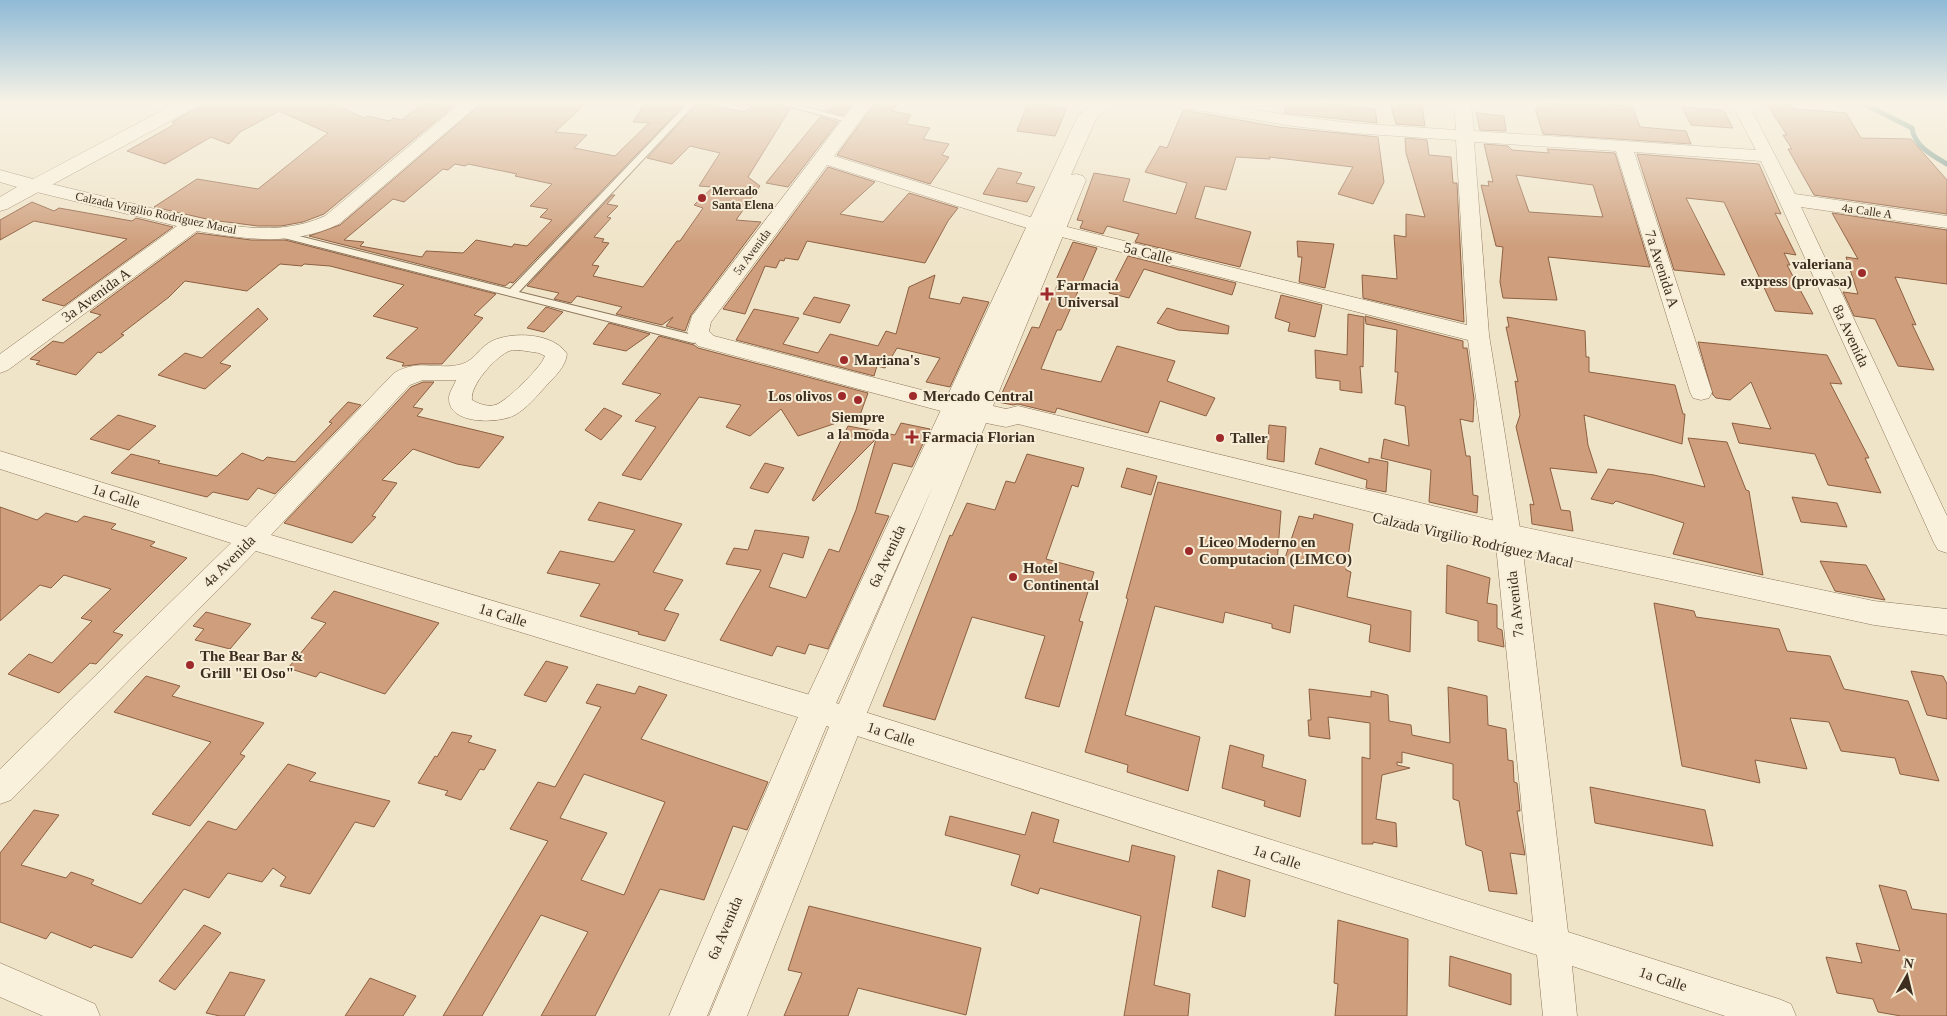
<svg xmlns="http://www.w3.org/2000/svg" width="1947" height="1016" font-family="Georgia,serif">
  <rect width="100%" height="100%" fill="#f0e4c8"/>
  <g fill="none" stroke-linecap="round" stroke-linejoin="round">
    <path stroke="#6f938a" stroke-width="5" d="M 1862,103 L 1912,128 C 1914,146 1933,156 1947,164"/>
  </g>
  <path fill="#cf9f7d" stroke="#8d5f41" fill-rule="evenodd" d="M 206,103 L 332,103 L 364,118 L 367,116 L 390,121 L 393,118 L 402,120 L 423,103 L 454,106 L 324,214 L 303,222 L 281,226 L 258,226 L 211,220 L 154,207 L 197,179 L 258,189 L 328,133 L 279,111 L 240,132 L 229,144 L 211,137 L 165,164 L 127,151 L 175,124 L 172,122 Z
    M 482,103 L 586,103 L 555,132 L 587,135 L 574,148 L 615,156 L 649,123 L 633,122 L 645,103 L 686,103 L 513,283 L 510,282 L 505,286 L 309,236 L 340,225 ZM 455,164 L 465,166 L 468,164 L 517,174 L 515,176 L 552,184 L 530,206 L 548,209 L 540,217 L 552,220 L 527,246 L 514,244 L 512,247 L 476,240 L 463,253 L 426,251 L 422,257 L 360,246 L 364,242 L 344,240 L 393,199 L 404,202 L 443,169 L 448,170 Z
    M 698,103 L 745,112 L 754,103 L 774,103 L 776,105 L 790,109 L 748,177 L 760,186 L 736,220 L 761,222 L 691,315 L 685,331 L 666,326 L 673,317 L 662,325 L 616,314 L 622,307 L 577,296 L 571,303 L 554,299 L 559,293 L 527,286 L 612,195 L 615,195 L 607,204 L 618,206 L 607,217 L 611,218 L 594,237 L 604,239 L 602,242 L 609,243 L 592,265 L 599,266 L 593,276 L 643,287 L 677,241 L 680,241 L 703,208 L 694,205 L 713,187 L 699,186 L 720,153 L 690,146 L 672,164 L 647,158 Z
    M 836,103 L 853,103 L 843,115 L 825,110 L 830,110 Z
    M 875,103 L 898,103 L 892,111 L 911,115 L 906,124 L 930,128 L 923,139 L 949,144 L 942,155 L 949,157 L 930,184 L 837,155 Z
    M 1028,103 L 1067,108 L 1055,136 L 1017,131 Z
    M 1287,103 L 1321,103 L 1375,109 L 1377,123 L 1284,113 Z
    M 1390,103 L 1422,106 L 1425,126 L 1396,124 Z
    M 1536,103 L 1632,106 L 1640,127 L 1686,131 L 1691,144 L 1543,134 L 1535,108 L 1538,108 Z
    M 1766,103 L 1791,104 L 1795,109 L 1846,113 L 1861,138 L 1911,139 L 1947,180 L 1947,214 L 1814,195 L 1788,149 L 1792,149 L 1783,135 L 1787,135 Z
    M 1682,107 L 1723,110 L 1733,128 L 1691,125 Z
    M 1183,110 L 1279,127 L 1378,137 L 1384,182 L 1373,204 L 1338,194 L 1353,167 L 1269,157 L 1270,159 L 1236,157 L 1226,190 L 1205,186 L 1195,218 L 1251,232 L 1240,267 L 1135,242 L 1139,234 L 1107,226 L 1103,234 L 1080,228 L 1083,221 L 1077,220 L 1094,173 L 1130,179 L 1123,201 L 1176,214 L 1187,183 L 1145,172 L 1160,146 L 1167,148 Z
    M 1476,113 L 1504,116 L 1506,131 L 1480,130 Z
    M 820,117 L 838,122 L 788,187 L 766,183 Z
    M 1405,138 L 1427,140 L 1429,155 L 1451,157 L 1453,183 L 1457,183 L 1464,322 L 1363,298 L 1362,275 L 1397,279 L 1394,235 L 1406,237 L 1406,214 L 1425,217 L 1406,153 Z
    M 1484,144 L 1508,146 L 1512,150 L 1549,153 L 1547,149 L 1615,153 L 1650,267 L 1548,257 L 1557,300 L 1503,298 L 1500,282 L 1503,247 L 1496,246 L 1481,185 L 1489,186 L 1488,181 L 1493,182 ZM 1516,175 L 1593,185 L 1603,217 L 1529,212 Z
    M 1637,154 L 1759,164 L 1781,214 L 1775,213 L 1796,255 L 1784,253 L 1790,265 L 1787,265 L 1813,314 L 1775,311 L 1724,202 L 1686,198 L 1725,275 L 1674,270 Z
    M 828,167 L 875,182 L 840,214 L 883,222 L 909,193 L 958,208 L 948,221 L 925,263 L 807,241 L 798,260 L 785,258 L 784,261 L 780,260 L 776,268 L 765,266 L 745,314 L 723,309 Z
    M 998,168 L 1022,173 L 1016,183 L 1035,187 L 1027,202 L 983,194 Z
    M 32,202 L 54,211 L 59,208 L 132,221 L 136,218 L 173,227 L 64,306 L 42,300 L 127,239 L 34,221 L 0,240 L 0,220 Z
    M 1832,213 L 1947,230 L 1947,284 L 1895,277 L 1916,325 L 1912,324 L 1934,370 L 1898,366 L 1875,319 L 1854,316 L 1843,292 L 1858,294 L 1846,257 L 1858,259 Z
    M 197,233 L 251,240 L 285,240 L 496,294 L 474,315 L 483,318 L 442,364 L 420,364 L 405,366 L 402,366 L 404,363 L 386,358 L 418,328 L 373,316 L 404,285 L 330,266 L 304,264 L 302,266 L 280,264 L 247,291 L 185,281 L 169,297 L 121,334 L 124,335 L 101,353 L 98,352 L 76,375 L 36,364 L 40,361 L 30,359 L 53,341 L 63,343 L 101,315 L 90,312 Z
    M 1297,241 L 1334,244 L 1325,288 L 1299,282 L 1302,257 L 1298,257 Z
    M 1073,242 L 1097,248 L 1061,330 L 1057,330 L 1041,369 L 1101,382 L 1117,346 L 1175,361 L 1167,381 L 1215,398 L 1206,416 L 1160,401 L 1148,433 L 1057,408 L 1055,413 L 1018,404 L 1013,405 L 998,402 L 1032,327 L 1039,328 L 1059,281 L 1056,280 Z
    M 1128,256 L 1236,283 L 1232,295 L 1144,269 L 1129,298 L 1109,293 Z
    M 935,275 L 929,298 L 960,304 L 963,297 L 989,302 L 950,387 L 926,382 L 940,358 L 897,348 L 885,368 L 877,366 L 874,376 L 736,340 L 754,309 L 799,318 L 783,344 L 818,353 L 830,334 L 878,346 L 886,331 L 896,334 L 909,287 Z
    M 1281,295 L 1322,305 L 1315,337 L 1288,331 L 1290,323 L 1275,318 Z
    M 814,297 L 850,305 L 840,323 L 803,314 Z
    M 546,307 L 563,312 L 544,332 L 527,328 Z
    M 258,308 L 268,319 L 220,363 L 231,366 L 205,389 L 158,375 L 185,353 L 202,358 Z
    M 1167,308 L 1229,326 L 1228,334 L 1178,330 L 1157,323 Z
    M 1348,314 L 1364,317 L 1363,367 L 1360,366 L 1362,393 L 1340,390 L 1340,381 L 1316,378 L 1315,350 L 1347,355 Z
    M 1365,316 L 1463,341 L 1463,348 L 1467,348 L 1474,399 L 1473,422 L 1460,419 L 1466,456 L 1470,456 L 1473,495 L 1478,496 L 1477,513 L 1429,502 L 1431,470 L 1381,458 L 1384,439 L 1409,446 L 1405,406 L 1395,404 L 1398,372 L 1395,372 L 1397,330 L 1366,324 Z
    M 1507,317 L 1585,331 L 1586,357 L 1589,357 L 1589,372 L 1675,385 L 1683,414 L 1685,414 L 1682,444 L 1584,415 L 1588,445 L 1597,473 L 1550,468 L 1561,510 L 1570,511 L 1573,531 L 1532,524 L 1530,504 L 1534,505 L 1516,427 L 1520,415 L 1515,381 L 1518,382 L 1506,327 L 1509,327 Z
    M 609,323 L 650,334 L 626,351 L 593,344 Z
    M 659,336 L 694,345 L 698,348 L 868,393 L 860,415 L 798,436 L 781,409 L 750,436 L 726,427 L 741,405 L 699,397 L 641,480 L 622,475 L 656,427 L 635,421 L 661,394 L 622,384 Z
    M 1698,342 L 1827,355 L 1842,384 L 1830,383 L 1869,458 L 1865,458 L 1881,493 L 1828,485 L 1815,454 L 1739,443 L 1732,423 L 1771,429 L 1751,382 L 1730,400 L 1716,398 L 1713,395 Z
    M 423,382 L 434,382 L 413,407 L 423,409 L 417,416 L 504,437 L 479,468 L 457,464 L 413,449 L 382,480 L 397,483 L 372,516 L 376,517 L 352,543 L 284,523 L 411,387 Z
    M 348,402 L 361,405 L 275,494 L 258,488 L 248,500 L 213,492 L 207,497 L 111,473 L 131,454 L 160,461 L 158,463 L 217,476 L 242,453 L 263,461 L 267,457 L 295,462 L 332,423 L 329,422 Z
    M 604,408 L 622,416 L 601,440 L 585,430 Z
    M 118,415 L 156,426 L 129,450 L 90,439 Z
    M 901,423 L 930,429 L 912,467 L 893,463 L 875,513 L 889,516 L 828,649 L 809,644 L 805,654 L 777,646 L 772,656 L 720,640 L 761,570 L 726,564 L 734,548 L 748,550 L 755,530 L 809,537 L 803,558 L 783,553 L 769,587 L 806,598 L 829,549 L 839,552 L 856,510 L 876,439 L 814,501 L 812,500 L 848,426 L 895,435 Z
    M 1269,425 L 1286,427 L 1284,462 L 1267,459 Z
    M 1688,438 L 1727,442 L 1746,490 L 1749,491 L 1763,575 L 1673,554 L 1684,523 L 1616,501 L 1613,504 L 1591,499 L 1608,469 L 1654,475 L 1705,487 Z
    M 1320,448 L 1369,463 L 1369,458 L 1388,462 L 1386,492 L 1366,488 L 1367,480 L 1315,464 Z
    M 1027,454 L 1084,468 L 1078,487 L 1072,485 L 1046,559 L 1094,572 L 1079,621 L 1083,622 L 1059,707 L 1025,698 L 1045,636 L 972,617 L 935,720 L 883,706 L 950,535 L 952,536 L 967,503 L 995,510 L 1006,481 L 1015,483 Z
    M 765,463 L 784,468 L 768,493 L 750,488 Z
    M 1127,468 L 1157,476 L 1151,495 L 1121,487 Z
    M 1158,482 L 1281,511 L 1277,563 L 1283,564 L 1299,516 L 1313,519 L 1314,514 L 1353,524 L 1346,570 L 1351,572 L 1347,597 L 1411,611 L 1410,652 L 1369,642 L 1371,625 L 1294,605 L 1290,633 L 1272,628 L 1272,624 L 1225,612 L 1223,623 L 1155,606 L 1125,715 L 1200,737 L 1188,791 L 1127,772 L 1128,765 L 1085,752 L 1128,599 L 1126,598 Z
    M 1792,497 L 1837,503 L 1847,527 L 1801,522 Z
    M 599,502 L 682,524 L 653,572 L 683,580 L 664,610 L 679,614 L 665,641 L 638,634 L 639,632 L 580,616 L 600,584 L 547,573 L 560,551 L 614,562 L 635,530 L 588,520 Z
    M 0,507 L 37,520 L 46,513 L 77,522 L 84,516 L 116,524 L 111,529 L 155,542 L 150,546 L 187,558 L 113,632 L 123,635 L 96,664 L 90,663 L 59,693 L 8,674 L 29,654 L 52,663 L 92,621 L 81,618 L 111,589 L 64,575 L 51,588 L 40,585 L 0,621 Z
    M 1820,561 L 1866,565 L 1885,600 L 1835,591 Z
    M 1447,565 L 1490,578 L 1487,603 L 1497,605 L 1497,628 L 1502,630 L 1504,647 L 1478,641 L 1478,621 L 1446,613 Z
    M 334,591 L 439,623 L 385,694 L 320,672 L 316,677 L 288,668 L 326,623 L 311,618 Z
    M 1654,603 L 1694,611 L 1696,617 L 1779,629 L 1787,651 L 1830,656 L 1844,689 L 1908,701 L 1939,781 L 1900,774 L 1895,758 L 1841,751 L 1829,722 L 1790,718 L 1807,769 L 1755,760 L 1760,783 L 1682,766 Z
    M 206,612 L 251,624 L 230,649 L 195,640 L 204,629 L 193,626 Z
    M 546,661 L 568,667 L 546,702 L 524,695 Z
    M 1911,671 L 1943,676 L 1947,684 L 1947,719 L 1927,715 Z
    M 146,676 L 180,686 L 172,696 L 264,723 L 240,754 L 245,756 L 190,826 L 152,814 L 211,742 L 114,712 Z
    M 597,684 L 635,694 L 639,686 L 667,695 L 641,739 L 768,782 L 747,830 L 733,826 L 704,900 L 660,889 L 595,1016 L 541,1016 L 588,932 L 541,915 L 482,1016 L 443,1016 L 548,841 L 510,829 L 538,782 L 555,787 L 601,707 L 586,703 ZM 584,774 L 665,802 L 624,895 L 581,880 L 607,833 L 560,818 Z
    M 1448,687 L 1487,696 L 1488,725 L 1506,729 L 1508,760 L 1513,761 L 1514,782 L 1517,783 L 1520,811 L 1517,811 L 1525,855 L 1510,853 L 1517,894 L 1489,891 L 1482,851 L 1466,845 L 1459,801 L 1453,799 L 1453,764 L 1402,752 L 1402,763 L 1397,762 L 1397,765 L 1410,768 L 1382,775 L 1376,819 L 1396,823 L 1397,847 L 1373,842 L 1373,844 L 1362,844 L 1362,757 L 1370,759 L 1370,723 L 1328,717 L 1330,739 L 1309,736 L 1308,720 L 1311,720 L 1309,689 L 1371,697 L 1371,691 L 1388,695 L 1389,721 L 1411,725 L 1412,735 L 1450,743 Z
    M 452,732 L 472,736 L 468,742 L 496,750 L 484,770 L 480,769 L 461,800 L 445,795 L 448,791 L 418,783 L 435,756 L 437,757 Z
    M 1230,745 L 1264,755 L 1262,767 L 1306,780 L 1300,817 L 1264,806 L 1265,801 L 1222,788 Z
    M 288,764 L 316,773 L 309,781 L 390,801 L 374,827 L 355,822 L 310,894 L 280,886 L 286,877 L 273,868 L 262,882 L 228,873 L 209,898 L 184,889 L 132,958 L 94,945 L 91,948 L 51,932 L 46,939 L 0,922 L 0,853 L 34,810 L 59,815 L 21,865 L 66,878 L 71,872 L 94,880 L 91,884 L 141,904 L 208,821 L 236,830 Z
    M 1590,787 L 1705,810 L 1713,846 L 1595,823 Z
    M 1032,812 L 1059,820 L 1053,842 L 1129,862 L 1132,845 L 1175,856 L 1154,985 L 1190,994 L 1188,1016 L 1124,1016 L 1141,916 L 1040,888 L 1038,894 L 1011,885 L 1020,855 L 945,835 L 950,816 L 1025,835 Z
    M 1218,870 L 1250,880 L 1245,917 L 1212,907 Z
    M 1879,885 L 1906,891 L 1912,909 L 1947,914 L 1947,1016 L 1901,1016 L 1878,1012 L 1873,999 L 1837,993 L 1826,957 L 1862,963 L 1856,943 L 1900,951 Z
    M 809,906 L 981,948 L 966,1015 L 858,988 L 848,1016 L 784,1016 L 802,973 L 788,970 Z
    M 1338,920 L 1408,939 L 1407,1016 L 1335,1016 L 1338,984 L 1334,983 Z
    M 204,925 L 221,933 L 175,990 L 159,981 Z
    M 1450,956 L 1511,974 L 1511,1005 L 1449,986 Z
    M 230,972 L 265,980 L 244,1016 L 220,1016 L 206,1013 Z
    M 370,978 L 416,996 L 403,1016 L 345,1016 Z"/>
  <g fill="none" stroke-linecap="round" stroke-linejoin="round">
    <g stroke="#8d765c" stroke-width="2">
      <path id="service" d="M 688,103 L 696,103 L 519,292 L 693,335 L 706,334 L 707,337 L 706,340 L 693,343 L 276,236 L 274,234 L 279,231 L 510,289 Z
        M 776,103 L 789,103 L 855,120 L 851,123 Z"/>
    </g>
    <g stroke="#8d765c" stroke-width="1">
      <path id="minor" d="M 461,103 L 480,103 L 339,224 C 290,247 248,239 197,231 L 8,370 L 0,373 L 0,354 L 177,226 L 28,190 L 26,186 L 28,182 L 35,180 C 71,189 107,197 143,206 C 200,220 269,242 325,216 Z
        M 855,103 L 873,103 L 834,156 L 1043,221 L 1467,325 L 1456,140 L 1352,133 L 1293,126 L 1184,108 L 1178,107 L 1176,103 L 1213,103 L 1293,116 L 1352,123 L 1456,130 L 1454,103 L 1471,103 L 1474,131 L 1756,150 L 1731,103 L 1748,103 L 1795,194 L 1947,216 L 1947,228 L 1801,207 L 1947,516 L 1947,553 L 1938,550 L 1934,543 L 1761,161 L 1634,152 L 1712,392 L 1709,398 L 1701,400 L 1693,398 L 1690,392 L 1616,151 L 1474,142 L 1489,335 L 1521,535 L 1568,932 L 1779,999 L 1791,1004 L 1796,1016 L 1725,1016 L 1572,966 L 1577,1016 L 1543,1016 L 1537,955 L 817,723 L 256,551 L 11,800 L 0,804 L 0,769 L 231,543 L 0,469 L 0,451 L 246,527 L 394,373 C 420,358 438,371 462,364 C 475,360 481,346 492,341 C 513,331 554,333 567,354 C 565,368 555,376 546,386 C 536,397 527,408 515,415 C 498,424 448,425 449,398 C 449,392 454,386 456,380 L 423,380 L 410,385 L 271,535 L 817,697 L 1533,922 L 1495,535 L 1468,340 L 1030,229 L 827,165 L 711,322 L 709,331 L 714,336 L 964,401 L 968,407 L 964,413 L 956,415 L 698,346 L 687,332 L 692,316 ZM 519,350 L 539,353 L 545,356 L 544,358 C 540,368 506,402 495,405 C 487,407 479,404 472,400 C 470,385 494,359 507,352 C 510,350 515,350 519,350 Z
        M 0,963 L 95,1004 L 100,1016 L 43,1016 L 0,997 Z"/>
    </g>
    <g stroke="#8d765c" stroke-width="1">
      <path id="tertiary" d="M 176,103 L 198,103 L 196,107 L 7,209 L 0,211 L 0,197 L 17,187 L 0,182 L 0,170 L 33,179 Z
        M 1093,103 L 1108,103 L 1110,106 L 1096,119 L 1071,175 L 1076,174 L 1083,176 L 1086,180 L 993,406 L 1006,409 L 1018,406 L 1508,524 L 1874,601 L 1947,609 L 1947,635 L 1874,625 L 1508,546 L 1018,424 L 1006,427 L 986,423 L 864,720 L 747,1016 L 709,1016 L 832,720 L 933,486 L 833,710 L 707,1016 L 669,1016 L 801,710 L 1078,116 Z"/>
    </g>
    <use href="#service" fill="#faf1dc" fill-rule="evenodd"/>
    <use href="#minor" fill="#faf1dc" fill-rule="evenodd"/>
    <use href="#tertiary" fill="#faf1dc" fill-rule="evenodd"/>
  </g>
  <linearGradient id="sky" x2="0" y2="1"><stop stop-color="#8fbad6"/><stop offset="0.42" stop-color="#f8f3e6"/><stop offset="1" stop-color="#f8f3e6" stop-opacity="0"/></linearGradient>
  <rect width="1947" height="245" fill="url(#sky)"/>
  <g fill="#9e2a2b" stroke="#f7eed8" stroke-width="2">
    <circle cx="702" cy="198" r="5"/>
    <circle cx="1862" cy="273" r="5"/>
    <path d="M1044.5 286.5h5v5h5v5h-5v5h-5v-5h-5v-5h5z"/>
    <circle cx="844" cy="360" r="5"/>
    <circle cx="842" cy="396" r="5"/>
    <circle cx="913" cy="396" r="5"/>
    <circle cx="858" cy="400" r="5"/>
    <path d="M909.5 429.5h5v5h5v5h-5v5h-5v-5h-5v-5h5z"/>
    <circle cx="1220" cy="438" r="5"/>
    <circle cx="1189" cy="551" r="5"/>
    <circle cx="1013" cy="577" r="5"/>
    <circle cx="190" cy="665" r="5"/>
  </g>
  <g text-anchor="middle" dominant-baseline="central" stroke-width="4" stroke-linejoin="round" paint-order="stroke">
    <g font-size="12" font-weight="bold" fill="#3d2e20" stroke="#f7eed8" text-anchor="start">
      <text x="712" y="191">Mercado<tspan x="712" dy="14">Santa Elena</tspan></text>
    </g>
    <g font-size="12" fill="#3d2e20" stroke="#f7eed8">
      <text transform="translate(1867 211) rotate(8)">4a Calle A</text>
      <text transform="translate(156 213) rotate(12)">Calzada Virgilio Rodríguez Macal</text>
      <text transform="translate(752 252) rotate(-53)">5a Avenida</text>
    </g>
    <g font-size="15" fill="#3d2e20" stroke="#f7eed8">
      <text transform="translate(1148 253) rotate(14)">5a Calle</text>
      <text transform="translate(1662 269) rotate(72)">7a Avenida A</text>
      <text transform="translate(96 295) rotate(-36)">3a Avenida A</text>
      <text transform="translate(1851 336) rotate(65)">8a Avenida</text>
      <text transform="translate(116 496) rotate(18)">1a Calle</text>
      <text transform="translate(1473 540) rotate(13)">Calzada Virgilio Rodríguez Macal</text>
      <text transform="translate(887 556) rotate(-65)">6a Avenida</text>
      <text transform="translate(229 561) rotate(-45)">4a Avenida</text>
      <text transform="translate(1515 604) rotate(-96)">7a Avenida</text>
      <text transform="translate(503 615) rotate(17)">1a Calle</text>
      <text transform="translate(891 734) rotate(18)">1a Calle</text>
      <text transform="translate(1277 857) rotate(18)">1a Calle</text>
      <text transform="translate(725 928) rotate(-67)">6a Avenida</text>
      <text transform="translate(1663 979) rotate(18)">1a Calle</text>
    </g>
    <g font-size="15" font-weight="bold" fill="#3d2e20" stroke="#f7eed8" text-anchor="start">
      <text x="1852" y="264" text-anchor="end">valeriana<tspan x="1852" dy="17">express (provasa)</tspan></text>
      <text x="1057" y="285">Farmacia<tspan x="1057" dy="17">Universal</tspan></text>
      <text x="854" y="360">Mariana's</text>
      <text x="832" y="396" text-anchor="end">Los olivos</text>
      <text x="923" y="396">Mercado Central</text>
      <text x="858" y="417" text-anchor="middle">Siempre<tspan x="858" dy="17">a la moda</tspan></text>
      <text x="922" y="437">Farmacia Florian</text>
      <text x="1230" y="438">Taller</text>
      <text x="1199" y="542">Liceo Moderno en<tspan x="1199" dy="17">Computacion (LIMCO)</tspan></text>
      <text x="1023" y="568">Hotel<tspan x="1023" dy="17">Continental</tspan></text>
      <text x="200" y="656">The Bear Bar &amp;<tspan x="200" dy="17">Grill "El Oso"</tspan></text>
    </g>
  </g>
  <g transform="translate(1907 976) rotate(8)" stroke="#f7eed8" stroke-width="4" paint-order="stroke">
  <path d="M0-4L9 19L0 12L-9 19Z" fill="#3d2e20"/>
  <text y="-8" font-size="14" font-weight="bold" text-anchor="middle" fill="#3d2e20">N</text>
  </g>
</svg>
